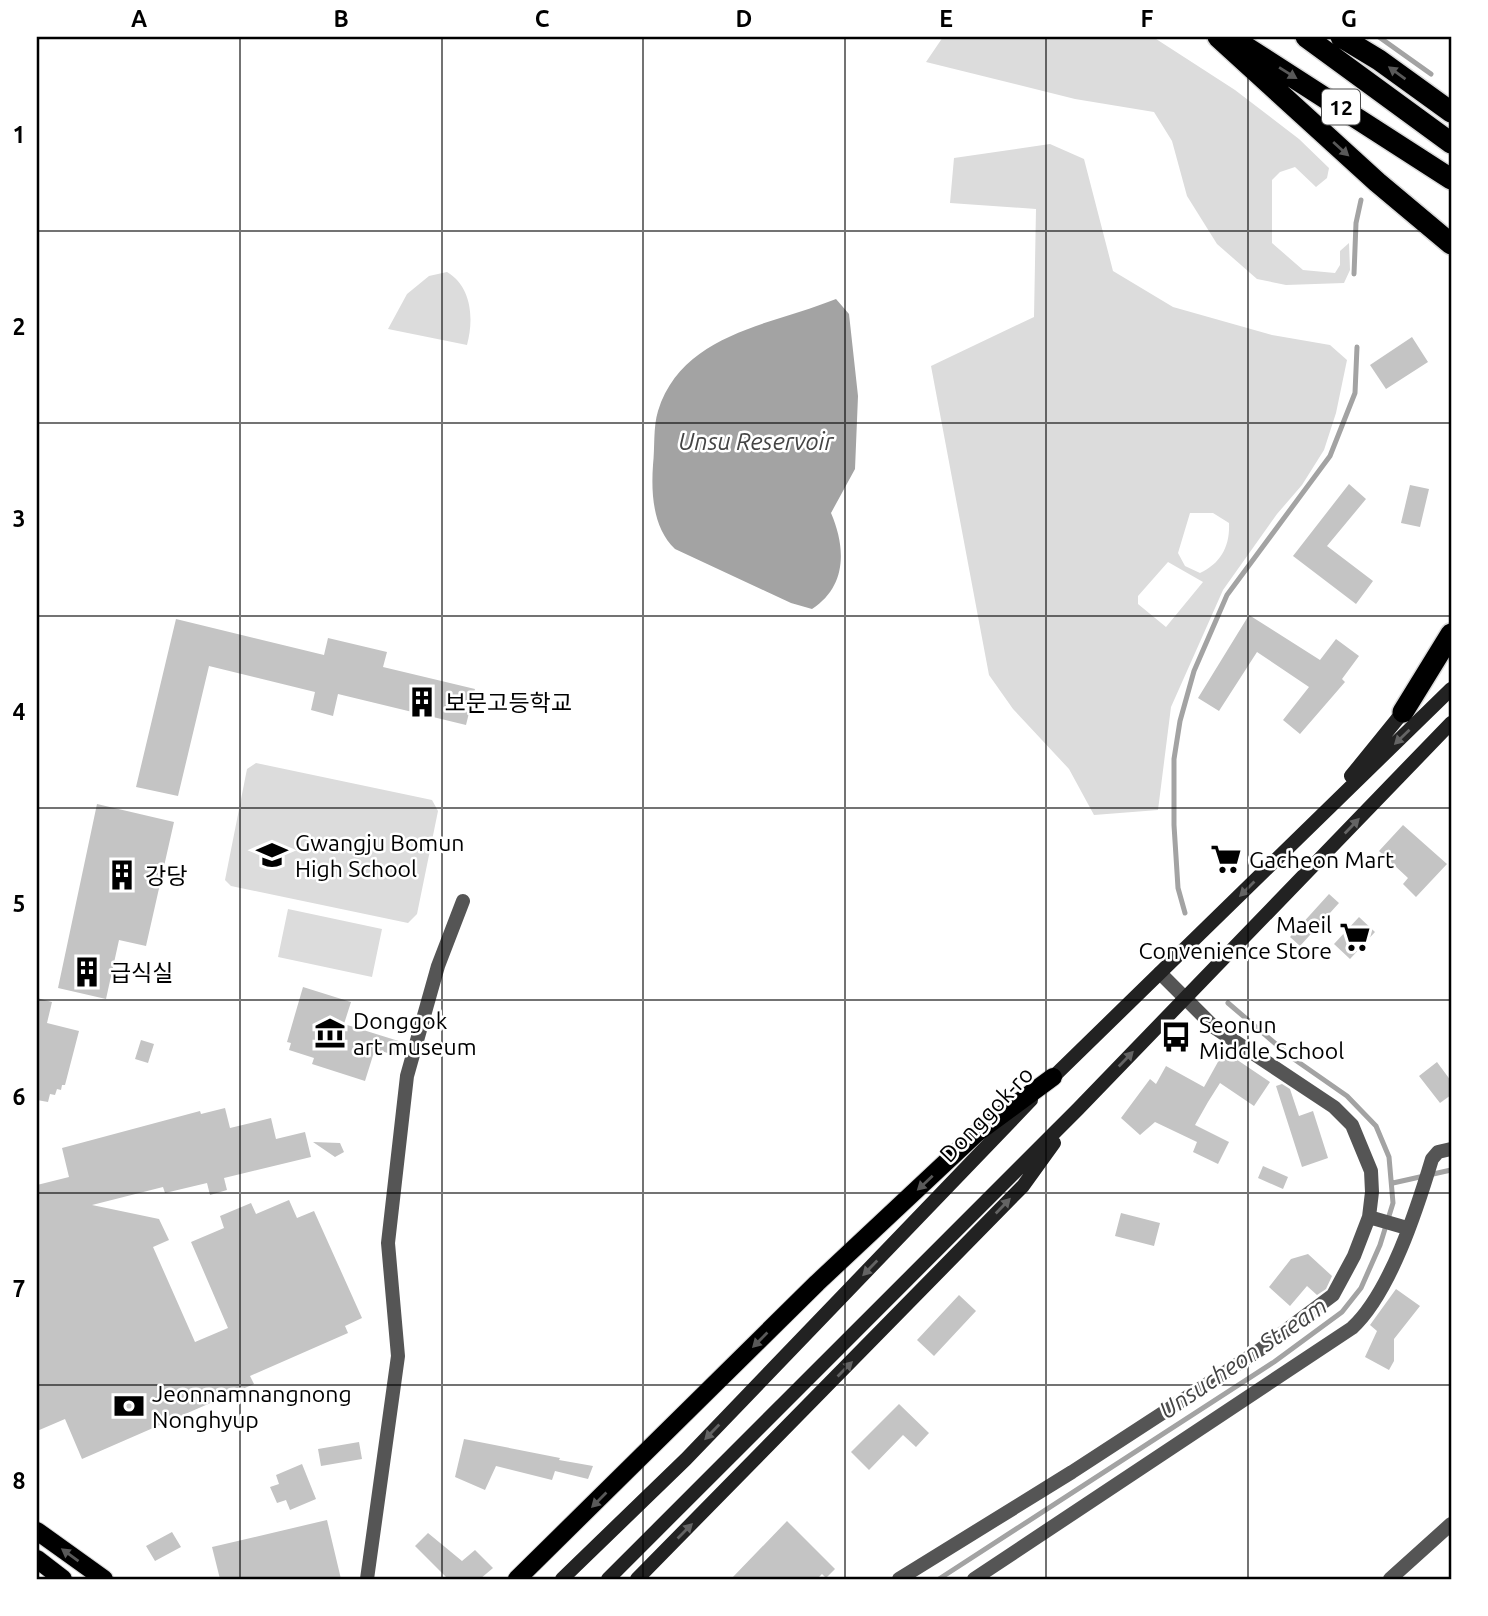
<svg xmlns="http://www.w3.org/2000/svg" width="1488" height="1616" font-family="Ubuntu,'Noto Sans KR',sans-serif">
  <rect width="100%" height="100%" fill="#fff"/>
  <path fill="#dcdcdc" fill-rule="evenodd" d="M 943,37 L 1153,37 L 1235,90 L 1299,139 L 1329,168 L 1327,178 L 1316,187 L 1295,167 L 1280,172 L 1272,180 L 1272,243 L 1303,270 L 1335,273 L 1340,265 L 1340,251 L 1349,243 L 1350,270 L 1344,283 L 1286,285 L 1257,279 L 1217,244 L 1187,196 L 1172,141 L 1154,112 L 1075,99 L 926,62 Z
    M 1050,144 L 1084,159 L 1113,271 L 1173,307 L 1272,335 L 1330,345 L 1347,360 L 1336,413 L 1324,450 L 1302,485 L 1277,514 L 1223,590 L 1171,707 L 1158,810 L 1094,815 L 1069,769 L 1013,709 L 989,675 L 931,366 L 1034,317 L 1036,209 L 950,203 L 954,158 ZM 1190,513 L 1213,513 L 1229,523 C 1230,546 1221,563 1200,573 L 1185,566 L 1178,553 ZM 1168,562 L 1203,582 L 1166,627 L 1138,604 L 1138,596 Z
    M 447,272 C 472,287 474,319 467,345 L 388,329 L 407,294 L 429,276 Z
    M 256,763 L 432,800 L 438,811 L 417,914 L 408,923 L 231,886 L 225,880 L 247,769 Z
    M 288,909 L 382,929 L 372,977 L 278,957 Z"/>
  <path fill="#a3a3a3" d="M 836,299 L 849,314 L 858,396 L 855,469 L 831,513 C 846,548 847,586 812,609 L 791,603 L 675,549 C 653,528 651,494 653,465 C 655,448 653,427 658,411 C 682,333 772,325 836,299 Z"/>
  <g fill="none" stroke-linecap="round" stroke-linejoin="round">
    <path stroke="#a3a3a3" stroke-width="5" d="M 1379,37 L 1431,74
      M 1354,274 L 1356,223 L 1361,200
      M 1185,913 L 1178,888 L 1174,825 L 1174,759 L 1180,721 L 1194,671 L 1227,595 L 1330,456 L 1355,393 L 1357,347
      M 1393,1183 L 1451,1170
      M 939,1579 L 1274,1362 L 1342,1312 L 1361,1288 L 1380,1245 L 1393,1203 L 1389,1157 L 1376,1126 L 1347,1096 L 1291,1057 L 1228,1003"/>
  </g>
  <path fill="#c4c4c4" d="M 1412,337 L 1428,362 L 1386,389 L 1370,365 Z
    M 1349,484 L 1366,499 L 1327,546 L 1373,581 L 1356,604 L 1293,556 Z
    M 1410,485 L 1429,489 L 1420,527 L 1401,523 Z
    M 1249,615 L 1320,660 L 1336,639 L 1359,656 L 1342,679 L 1345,682 L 1300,734 L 1283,720 L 1309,687 L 1257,652 L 1219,711 L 1198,698 Z
    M 176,619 L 324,655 L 328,638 L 387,652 L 383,667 L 475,689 L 466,725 L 338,694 L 333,716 L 311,710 L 315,692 L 209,666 L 178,796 L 136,787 Z
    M 97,804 L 174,822 L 146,946 L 119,940 L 106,999 L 58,988 Z
    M 1403,825 L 1447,864 L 1416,897 L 1403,884 L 1408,878 L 1379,851 Z
    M 1329,894 L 1339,903 L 1300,946 L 1290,937 Z
    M 1359,917 L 1375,932 L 1350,959 L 1334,944 Z
    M 303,987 L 351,1002 L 344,1024 L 405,1043 L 400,1057 L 375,1049 L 365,1081 L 312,1064 L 314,1058 L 289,1050 L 291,1043 L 287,1042 Z
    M 37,998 L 52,1002 L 47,1023 L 79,1031 L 65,1085 L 62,1085 L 61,1090 L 57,1089 L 55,1095 L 50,1094 L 48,1102 L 37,1100 Z
    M 141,1040 L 154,1044 L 148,1063 L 135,1059 Z
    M 1224,1051 L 1270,1082 L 1254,1106 L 1220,1083 L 1208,1102 L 1195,1125 L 1229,1142 L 1218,1164 L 1193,1152 L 1197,1142 L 1155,1122 L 1140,1135 L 1121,1118 L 1150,1079 L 1156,1084 L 1166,1066 L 1204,1087 Z
    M 1437,1062 L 1451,1081 L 1451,1095 L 1440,1103 L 1419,1076 Z
    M 1282,1084 L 1290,1089 L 1299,1116 L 1313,1111 L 1328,1158 L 1302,1167 L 1276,1086 Z
    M 225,1108 L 230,1128 L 271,1118 L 276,1139 L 305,1132 L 311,1157 L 224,1178 L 227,1190 L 210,1195 L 207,1183 L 165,1193 L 163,1187 L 92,1205 L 159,1219 L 169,1240 L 153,1247 L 195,1342 L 228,1328 L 191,1242 L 224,1228 L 220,1216 L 251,1203 L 256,1214 L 289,1200 L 297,1218 L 314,1211 L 362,1318 L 345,1326 L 348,1333 L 250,1376 L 254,1384 L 82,1459 L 65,1419 L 37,1431 L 37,1185 L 69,1177 L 62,1148 L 200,1111 L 201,1114 Z
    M 313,1142 L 340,1143 L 344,1152 L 335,1157 Z
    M 1263,1166 L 1288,1177 L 1283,1189 L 1258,1178 Z
    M 1121,1213 L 1160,1223 L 1154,1246 L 1115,1236 Z
    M 1308,1254 L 1332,1276 L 1326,1289 L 1317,1295 L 1307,1286 L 1290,1306 L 1269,1287 L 1291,1259 Z
    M 1396,1289 L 1420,1306 L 1394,1339 L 1394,1361 L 1389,1370 L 1365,1357 L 1377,1331 L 1370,1325 Z
    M 959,1295 L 976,1311 L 934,1356 L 917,1340 Z
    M 899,1404 L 929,1433 L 916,1447 L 903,1435 L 869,1470 L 851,1452 Z
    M 464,1439 L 560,1458 L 559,1460 L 593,1466 L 588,1479 L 555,1471 L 552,1480 L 496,1466 L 485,1490 L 455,1477 Z
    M 359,1442 L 362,1459 L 321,1466 L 318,1449 Z
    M 302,1464 L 316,1499 L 290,1510 L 286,1500 L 277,1503 L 270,1487 L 279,1484 L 276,1475 Z
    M 327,1520 L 341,1579 L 220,1579 L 212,1547 Z
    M 787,1521 L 835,1569 L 826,1578 L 822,1574 L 817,1579 L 731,1579 Z
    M 172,1532 L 181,1547 L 155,1561 L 146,1546 Z
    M 428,1533 L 462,1561 L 475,1550 L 493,1568 L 480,1579 L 448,1579 L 415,1546 Z"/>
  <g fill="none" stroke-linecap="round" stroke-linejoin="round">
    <g stroke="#dbdbdb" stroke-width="20">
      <path id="primary" d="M 37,1531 L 104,1579
        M 37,1559 L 63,1579
        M 517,1579 L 817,1283 L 977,1133 L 1053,1077"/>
    </g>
    <g stroke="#dbdbdb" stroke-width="24">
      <path id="highway" d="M 1218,37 L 1377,182 L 1451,244
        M 1306,37 L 1451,143
        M 1341,37 L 1379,60 L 1451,112
        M 1235,40 L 1451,179
        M 1403,712 L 1451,634"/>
    </g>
    <path stroke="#555" stroke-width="14" d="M 1369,1217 L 1407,1228
      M 367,1579 L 398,1356 L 388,1243 L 407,1076 L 438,966 L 463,901
      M 899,1579 L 1072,1472 L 1261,1349 L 1333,1295 L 1354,1256 L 1369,1217 L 1372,1192 L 1371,1171 L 1352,1125 L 1334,1107 L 1215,1028 L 1160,973
      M 974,1579 L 1352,1328 C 1390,1293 1417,1209 1432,1159 L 1438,1152 L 1451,1149
      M 1390,1579 L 1451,1524"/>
    <path stroke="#222" stroke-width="14" d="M 1351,776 L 1403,712
      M 1047,1083 L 1451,689
      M 562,1579 L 686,1459 L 1031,1100
      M 608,1579 L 1078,1109 L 1451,723
      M 637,1579 L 1023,1186 L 1054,1143"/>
    <use href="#primary" stroke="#000" stroke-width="18"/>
    <use href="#highway" stroke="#000" stroke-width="21"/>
  </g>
  <defs><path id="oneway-solid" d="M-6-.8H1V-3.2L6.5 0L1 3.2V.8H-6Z" transform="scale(1.75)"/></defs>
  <g fill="#595959">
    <use href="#oneway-solid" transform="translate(1288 73) rotate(32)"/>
    <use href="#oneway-solid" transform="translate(1397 73) rotate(-144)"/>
    <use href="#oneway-solid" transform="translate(1341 149) rotate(42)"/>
    <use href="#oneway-solid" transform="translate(925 1183) rotate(137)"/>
    <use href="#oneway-solid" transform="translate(760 1340) rotate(135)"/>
    <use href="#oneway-solid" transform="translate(599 1500) rotate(135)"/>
    <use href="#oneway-solid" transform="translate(70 1555) rotate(-144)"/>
  </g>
  <g fill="#646464">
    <use href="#oneway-solid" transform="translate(1402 737) rotate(136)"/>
    <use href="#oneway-solid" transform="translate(1352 826) rotate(-46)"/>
    <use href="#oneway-solid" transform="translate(1247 889) rotate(135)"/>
    <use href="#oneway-solid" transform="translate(1126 1059) rotate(-46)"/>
    <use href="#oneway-solid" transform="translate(1003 1206) rotate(-46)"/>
    <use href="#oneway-solid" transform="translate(870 1268) rotate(134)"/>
    <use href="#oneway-solid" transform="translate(845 1369) rotate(-45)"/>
    <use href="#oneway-solid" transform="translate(712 1432) rotate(134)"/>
    <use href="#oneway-solid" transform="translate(685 1531) rotate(-45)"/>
  </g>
  <path fill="none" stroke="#000" stroke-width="2" stroke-opacity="0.55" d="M 240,37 L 240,1579M 442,37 L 442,1579M 643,37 L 643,1579M 845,37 L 845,1579M 1046,37 L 1046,1579M 1248,37 L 1248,1579M 37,231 L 1451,231M 37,423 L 1451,423M 37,616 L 1451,616M 37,808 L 1451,808M 37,1000 L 1451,1000M 37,1193 L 1451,1193M 37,1385 L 1451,1385"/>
  <defs>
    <g id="building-bare" transform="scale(2.415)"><path d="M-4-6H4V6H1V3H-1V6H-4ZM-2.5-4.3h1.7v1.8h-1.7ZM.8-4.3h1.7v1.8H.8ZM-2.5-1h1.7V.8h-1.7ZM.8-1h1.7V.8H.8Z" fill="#000" stroke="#fff" stroke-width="2.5" paint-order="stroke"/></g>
    <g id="school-bare" transform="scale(2.415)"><path d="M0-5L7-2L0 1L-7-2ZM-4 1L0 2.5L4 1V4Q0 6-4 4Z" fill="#000" stroke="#fff" stroke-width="2.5" paint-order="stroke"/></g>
    <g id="supermarket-bare" transform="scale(2.415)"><path d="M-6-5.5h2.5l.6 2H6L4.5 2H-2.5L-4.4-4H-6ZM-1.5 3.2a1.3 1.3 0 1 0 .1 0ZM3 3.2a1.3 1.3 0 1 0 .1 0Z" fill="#000" stroke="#fff" stroke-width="2.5" paint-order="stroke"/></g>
    <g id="museum-bare" transform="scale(2.415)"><path d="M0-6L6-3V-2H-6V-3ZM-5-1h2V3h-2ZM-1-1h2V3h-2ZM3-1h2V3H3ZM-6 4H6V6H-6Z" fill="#000" stroke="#fff" stroke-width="2.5" paint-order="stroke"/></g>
    <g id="bus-bare" transform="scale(2.415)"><path d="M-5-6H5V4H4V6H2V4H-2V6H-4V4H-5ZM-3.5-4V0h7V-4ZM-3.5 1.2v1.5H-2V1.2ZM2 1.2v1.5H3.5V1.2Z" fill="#000" stroke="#fff" stroke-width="2.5" paint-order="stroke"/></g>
    <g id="bank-bare" transform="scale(2.415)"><path d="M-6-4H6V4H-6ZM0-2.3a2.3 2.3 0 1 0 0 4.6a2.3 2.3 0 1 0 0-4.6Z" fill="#000" stroke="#fff" stroke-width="2.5" paint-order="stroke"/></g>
  </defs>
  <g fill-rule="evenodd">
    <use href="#building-bare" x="422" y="702"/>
    <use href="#school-bare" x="272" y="855"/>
    <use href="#supermarket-bare" x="1226" y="859"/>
    <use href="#building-bare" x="122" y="875"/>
    <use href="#supermarket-bare" x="1355" y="937"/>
    <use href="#building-bare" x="87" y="972"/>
    <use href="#museum-bare" x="330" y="1033"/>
    <use href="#bus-bare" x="1176" y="1037"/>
    <use href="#bank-bare" x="129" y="1406"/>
  </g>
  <g text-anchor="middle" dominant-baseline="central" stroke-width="5" stroke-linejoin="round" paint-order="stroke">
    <rect fill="#fff" stroke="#4c4c4c" stroke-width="2" x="1322" y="89.5" width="38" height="35" rx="5"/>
    <g font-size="21" font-weight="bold" fill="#000">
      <text x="1341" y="107">12</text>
    </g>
    <g font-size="23" fill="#000" stroke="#fff" text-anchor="start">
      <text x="445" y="702">보문고등학교</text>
      <text x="295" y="842">Gwangju Bomun<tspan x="295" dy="26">High School</tspan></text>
      <text x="1249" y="859">Gacheon Mart</text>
      <text x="145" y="875">강당</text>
      <text x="1332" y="924" text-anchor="end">Maeil<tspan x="1332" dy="26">Convenience Store</tspan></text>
      <text x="110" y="972">급식실</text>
      <text x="353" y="1020">Donggok<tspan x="353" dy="26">art museum</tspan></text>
      <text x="1199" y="1024">Seonun<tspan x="1199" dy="26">Middle School</tspan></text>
      <text x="152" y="1393">Jeonnamnangnong<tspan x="152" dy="26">Nonghyup</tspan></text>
    </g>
    <g font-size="23" fill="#000" stroke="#fff">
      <text transform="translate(986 1114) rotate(-46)">Donggok-ro</text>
    </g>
    <g font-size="24" font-style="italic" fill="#444" stroke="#fff">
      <text x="756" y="441">Unsu Reservoir</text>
      <text transform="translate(1243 1358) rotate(-34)">Unsucheon Stream</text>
    </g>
  </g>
  <rect width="1488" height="1616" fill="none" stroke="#ffffff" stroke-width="77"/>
  <rect x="38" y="38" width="1412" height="1540" fill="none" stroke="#000" stroke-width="2.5"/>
  <g font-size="23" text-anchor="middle" font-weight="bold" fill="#000">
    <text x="139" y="27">A</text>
    <text x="341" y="27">B</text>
    <text x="542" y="27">C</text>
    <text x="744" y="27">D</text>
    <text x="946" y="27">E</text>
    <text x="1147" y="27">F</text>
    <text x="1349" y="27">G</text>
    <text x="19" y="143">1</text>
    <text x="19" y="335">2</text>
    <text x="19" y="527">3</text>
    <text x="19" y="720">4</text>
    <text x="19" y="912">5</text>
    <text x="19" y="1105">6</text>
    <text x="19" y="1297">7</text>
    <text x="19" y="1489">8</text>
  </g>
</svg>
